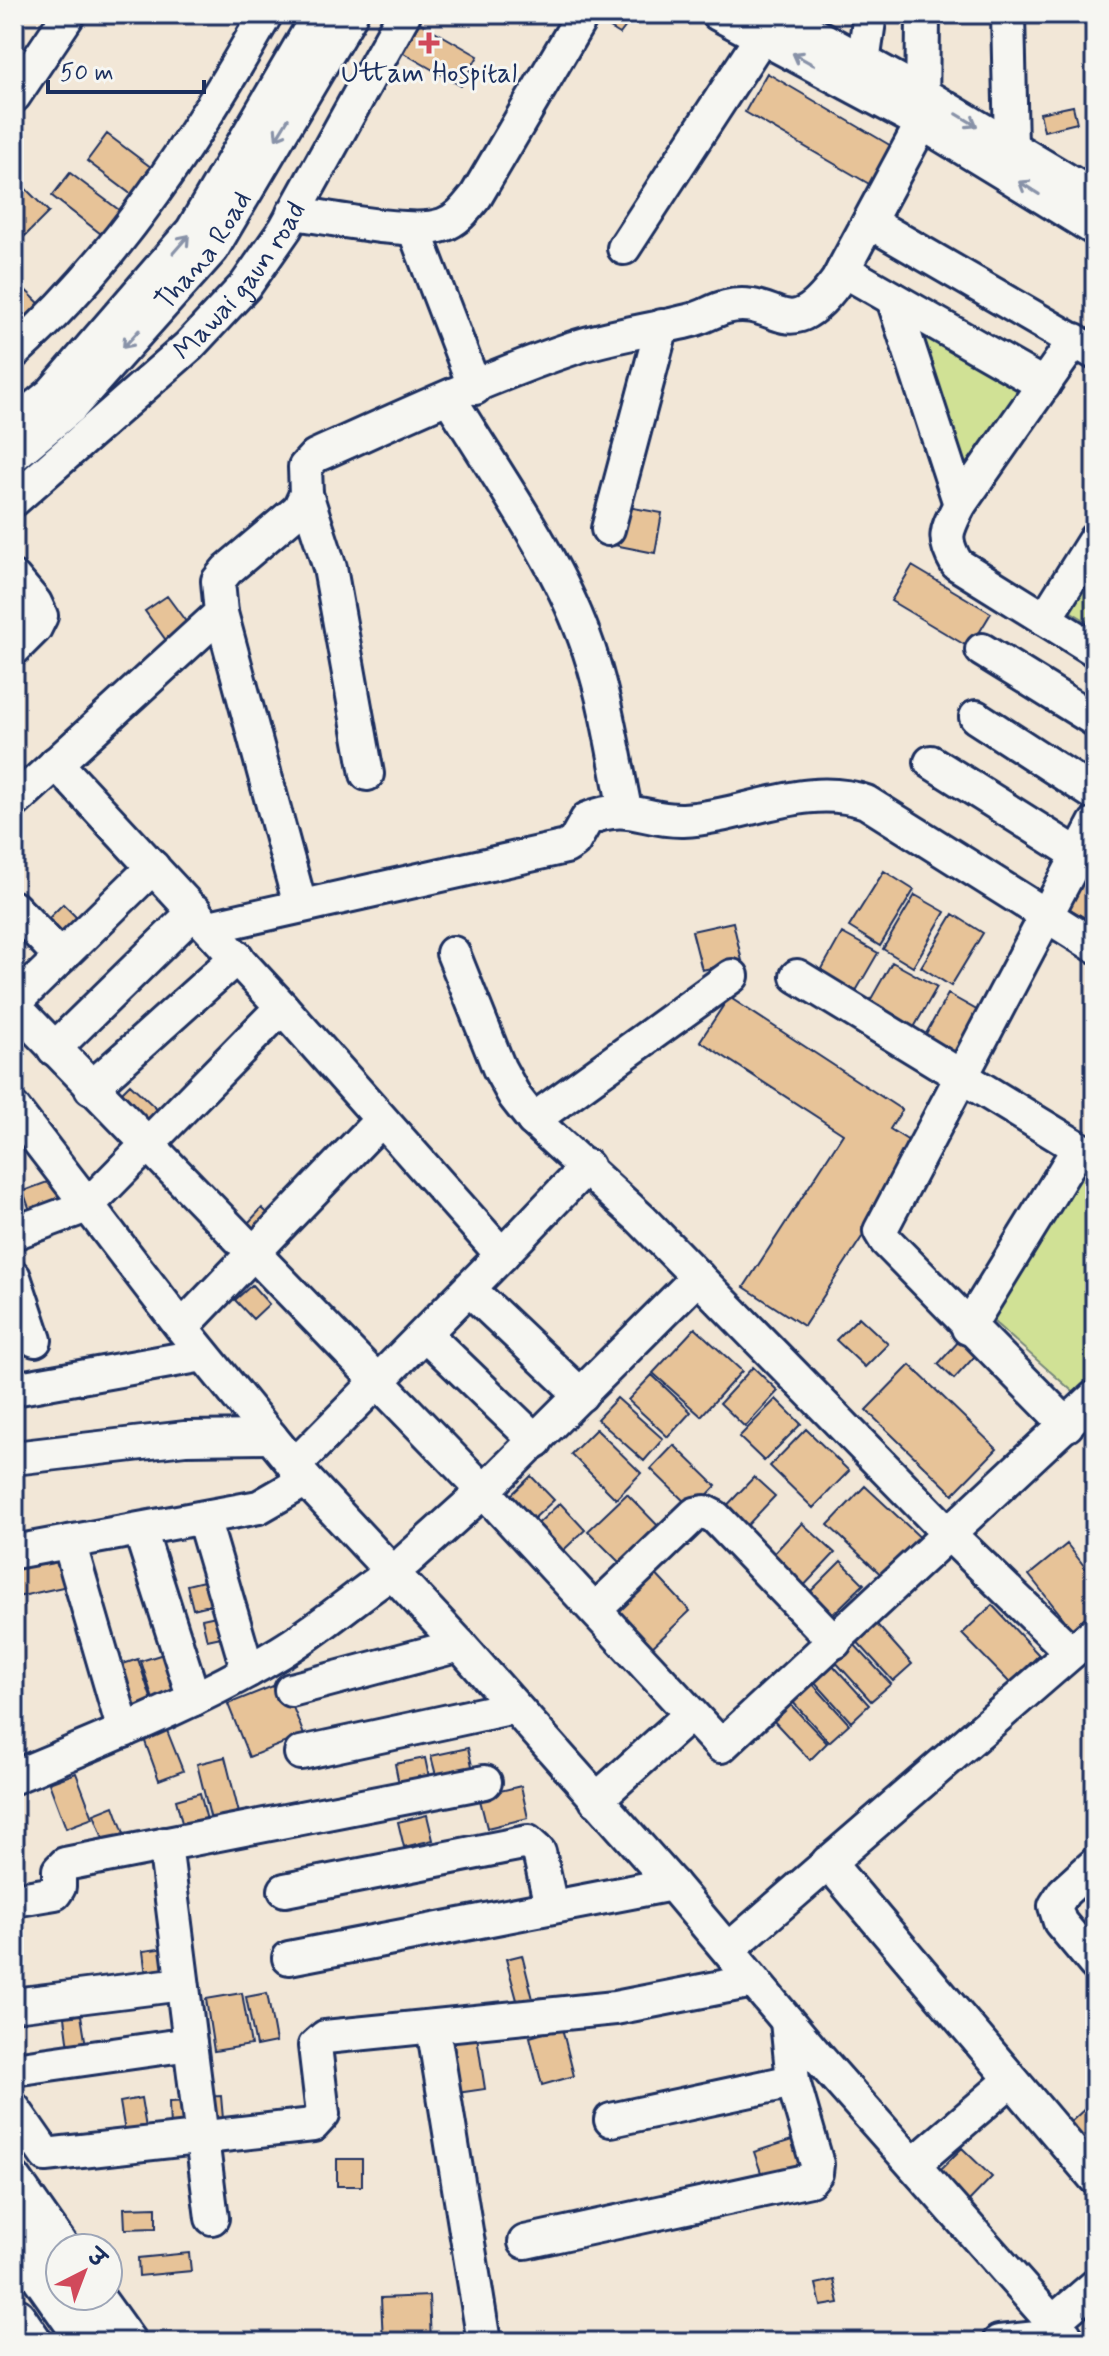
<svg xmlns="http://www.w3.org/2000/svg" width="1109" height="2356" font-family="Mynerve,'Playpen Sans Deva',sans-serif">
  <rect width="100%" height="100%" fill="#f2e7d7"/>
  <filter id="ink" filterUnits="userSpaceOnUse"><feTurbulence type="fractalNoise" baseFrequency=".0125" numOctaves="2"/><feDisplacementMap in="SourceGraphic" scale="16" xChannelSelector="R" yChannelSelector="G"/><feConvolveMatrix kernelMatrix="1 2 1 2 8 2 1 2 1" color-interpolation-filters="sRGB"/></filter>
  <g filter="url(#ink)">
    <path fill="#d0e195" stroke="#76887a" stroke-width="2" d="M 904,312 L 1035,387 L 959,492 Z
      M 1095,554 L 1095,626 L 1063,607 Z
      M 1081,1157 L 1095,1165 L 1095,1380 L 1079,1397 L 986,1315 Z"/>
    <path fill="#e7c398" stroke="#1b2f5e" stroke-width="2" d="M 607,14 L 635,14 L 620,34 L 602,23 Z
      M 417,21 L 478,56 L 461,86 L 400,51 Z
      M 767,73 L 905,154 L 883,192 L 745,112 Z
      M 1073,106 L 1077,123 L 1044,131 L 1040,113 Z
      M 107,134 L 156,171 L 136,198 L 87,161 Z
      M 70,173 L 123,213 L 105,237 L 52,196 Z
      M 14,177 L 49,212 L 25,236 L 14,224 Z
      M 14,279 L 41,305 L 17,329 L 14,327 Z
      M 622,506 L 662,513 L 655,553 L 614,545 Z
      M 912,566 L 991,613 L 970,648 L 891,601 Z
      M 167,596 L 195,634 L 173,650 L 145,611 Z
      M 1082,870 L 1095,878 L 1095,905 L 1087,919 L 1062,904 Z
      M 884,871 L 914,890 L 880,946 L 849,927 Z
      M 915,895 L 945,912 L 913,967 L 883,949 Z
      M 63,904 L 84,925 L 61,948 L 40,927 Z
      M 953,914 L 983,933 L 951,986 L 921,967 Z
      M 733,922 L 742,961 L 702,970 L 692,931 Z
      M 842,933 L 878,953 L 849,1003 L 814,983 Z
      M 892,962 L 937,987 L 912,1031 L 867,1006 Z
      M 948,994 L 980,1012 L 956,1056 L 923,1039 Z
      M 729,997 L 902,1110 L 890,1129 L 920,1148 L 804,1326 L 744,1287 L 843,1134 L 700,1041 Z
      M 130,1084 L 161,1113 L 149,1126 L 118,1096 Z
      M 58,1178 L 68,1204 L 32,1216 L 23,1191 Z
      M 262,1208 L 277,1222 L 262,1237 L 248,1223 Z
      M 252,1285 L 269,1304 L 253,1319 L 235,1300 Z
      M 859,1317 L 888,1344 L 865,1367 L 836,1340 Z
      M 695,1328 L 742,1371 L 701,1416 L 653,1373 Z
      M 960,1340 L 976,1355 L 954,1379 L 938,1364 Z
      M 910,1365 L 997,1449 L 953,1494 L 866,1410 Z
      M 753,1367 L 778,1391 L 745,1427 L 720,1403 Z
      M 652,1375 L 691,1412 L 668,1437 L 628,1400 Z
      M 617,1398 L 663,1439 L 644,1461 L 597,1419 Z
      M 776,1399 L 801,1424 L 764,1461 L 739,1437 Z
      M 596,1429 L 641,1473 L 616,1499 L 571,1454 Z
      M 806,1429 L 849,1471 L 813,1508 L 770,1466 Z
      M 674,1445 L 716,1486 L 693,1510 L 651,1469 Z
      M 531,1476 L 554,1500 L 529,1523 L 507,1499 Z
      M 754,1477 L 775,1496 L 741,1532 L 720,1513 Z
      M 865,1486 L 926,1543 L 889,1582 L 828,1525 Z
      M 627,1494 L 666,1534 L 628,1571 L 588,1531 Z
      M 560,1503 L 585,1530 L 555,1558 L 531,1530 Z
      M 802,1523 L 835,1553 L 797,1593 L 765,1563 Z
      M 1067,1544 L 1095,1580 L 1095,1611 L 1072,1629 L 1029,1575 Z
      M 64,1552 L 72,1585 L 17,1597 L 14,1563 Z
      M 841,1561 L 864,1584 L 827,1620 L 804,1598 Z
      M 651,1569 L 690,1611 L 647,1652 L 607,1610 Z
      M 216,1578 L 222,1602 L 193,1609 L 187,1585 Z
      M 992,1605 L 1039,1655 L 1010,1683 L 962,1634 Z
      M 230,1613 L 235,1634 L 207,1640 L 202,1619 Z
      M 873,1620 L 912,1664 L 893,1681 L 853,1637 Z
      M 852,1642 L 891,1684 L 871,1701 L 833,1659 Z
      M 173,1651 L 188,1699 L 156,1709 L 141,1661 Z
      M 138,1659 L 153,1704 L 124,1714 L 108,1669 Z
      M 831,1663 L 869,1705 L 851,1722 L 813,1680 Z
      M 283,1682 L 304,1735 L 249,1757 L 228,1704 Z
      M 811,1682 L 849,1724 L 829,1742 L 791,1700 Z
      M 788,1702 L 827,1743 L 810,1760 L 771,1718 Z
      M 166,1728 L 183,1771 L 159,1780 L 143,1736 Z
      M 468,1748 L 475,1779 L 439,1787 L 431,1756 Z
      M 225,1757 L 241,1821 L 213,1828 L 197,1764 Z
      M 425,1758 L 431,1787 L 401,1794 L 395,1764 Z
      M 76,1773 L 93,1818 L 66,1828 L 49,1783 Z
      M 521,1786 L 528,1818 L 487,1828 L 479,1796 Z
      M 200,1793 L 210,1832 L 186,1838 L 176,1800 Z
      M 114,1806 L 129,1847 L 109,1855 L 94,1814 Z
      M 427,1815 L 433,1840 L 404,1847 L 398,1822 Z
      M 173,1947 L 177,1980 L 147,1984 L 143,1951 Z
      M 522,1955 L 536,2011 L 521,2015 L 506,1959 Z
      M 242,1993 L 251,2045 L 214,2051 L 206,1999 Z
      M 267,1993 L 276,2042 L 256,2046 L 246,1997 Z
      M 81,2015 L 86,2046 L 69,2048 L 65,2017 Z
      M 562,2028 L 574,2076 L 542,2085 L 530,2037 Z
      M 476,2030 L 485,2089 L 450,2094 L 441,2035 Z
      M 221,2096 L 224,2130 L 203,2132 L 201,2097 Z
      M 141,2098 L 147,2134 L 126,2138 L 120,2102 Z
      M 191,2101 L 192,2130 L 170,2130 L 169,2102 Z
      M 1088,2106 L 1095,2114 L 1095,2135 L 1081,2148 L 1063,2129 Z
      M 801,2137 L 813,2171 L 766,2187 L 754,2152 Z
      M 962,2148 L 992,2177 L 966,2204 L 936,2174 Z
      M 337,2159 L 362,2159 L 362,2186 L 337,2186 Z
      M 156,2207 L 156,2228 L 125,2229 L 124,2208 Z
      M 189,2253 L 191,2271 L 139,2276 L 138,2258 Z
      M 834,2280 L 839,2303 L 821,2306 L 816,2284 Z
      M 429,2296 L 431,2342 L 383,2342 L 381,2298 Z"/>
    <g fill="none" stroke-linecap="round" stroke-linejoin="round">
      <g stroke="#1b2f5e" stroke-width="38">
        <g id="minor">
          <path d="M 718,14 L 922,123 L 1095,229"/>
          <path d="M 777,14 L 923,94 L 1095,197"/>
          <path d="M 1008,14 L 1011,146"/>
          <path d="M 863,63 L 870,14"/>
          <path d="M 14,96 L 69,14"/>
          <path d="M 293,213 C 330,217 411,236 443,225 C 458,220 467,207 476,196 L 583,14"/>
          <path d="M 869,222 L 1095,353"/>
          <path d="M 414,229 L 475,388"/>
          <path d="M 624,248 L 762,36"/>
          <path d="M 843,270 L 1044,385"/>
          <path d="M 893,299 L 960,504"/>
          <path d="M 1075,340 L 960,504 C 947,530 941,537 957,564 L 1095,650"/>
          <path d="M 14,352 C 119,258 197,136 266,14"/>
          <path d="M 449,397 C 494,472 554,554 584,636 C 605,691 613,751 625,809"/>
          <path d="M 14,424 L 51,394 L 192,231 L 319,14"/>
          <path id="s1" d="M 14,455 L 70,408 L 212,249 L 351,14"/>
          <path d="M 306,494 L 330,568 L 367,774"/>
          <path id="s2" d="M 14,500 L 189,346 L 246,285 L 285,229 L 404,14"/>
          <path d="M 608,529 L 662,326"/>
          <path d="M 14,578 L 35,603 L 41,616 L 35,628 L 14,649"/>
          <path d="M 221,613 L 300,905"/>
          <path d="M 1045,619 L 1095,539"/>
          <path d="M 982,650 L 1095,720"/>
          <path d="M 976,717 L 1095,794"/>
          <path d="M 931,762 L 1077,854"/>
          <path d="M 14,802 L 221,613 L 218,581 L 227,570 L 299,509 L 306,494 L 305,467 L 315,456 C 400,418 485,378 573,348 C 612,335 653,330 692,320 C 704,317 714,310 726,307 C 778,294 786,351 837,281 L 922,123 L 923,14"/>
          <path d="M 14,908 L 61,957"/>
          <path d="M 209,927 L 566,847 L 574,842 L 587,819 C 629,801 643,821 683,820 C 745,817 806,781 866,802 L 1095,946"/>
          <path d="M 453,953 L 499,1068 L 515,1097 L 533,1120 L 641,1219 L 950,1535 L 1071,1652"/>
          <path d="M 797,976 L 1095,1158"/>
          <path d="M 14,1003 L 153,867"/>
          <path d="M 14,1006 L 484,1491 L 721,1746 L 1095,1397"/>
          <path d="M 282,1007 L 502,1255 L 587,1166"/>
          <path d="M 54,1049 L 195,911"/>
          <path d="M 91,1088 L 237,957"/>
          <path d="M 14,1109 L 182,1328 L 306,1480 L 460,1645 L 672,1884 L 816,2055 L 1070,2342"/>
          <path d="M 533,1120 L 732,976"/>
          <path d="M 14,1233 L 87,1206 L 282,1007 L 56,763"/>
          <path d="M 14,1277 L 35,1340"/>
          <path d="M 469,1289 L 581,1395"/>
          <path d="M 189,1320 L 381,1120"/>
          <path d="M 968,1328 L 1078,1149"/>
          <path d="M 425,1334 L 536,1441"/>
          <path d="M 14,1389 L 203,1355"/>
          <path d="M 1067,1425 L 886,1241 L 880,1231 L 1095,823"/>
          <path d="M 14,1458 L 185,1438 L 271,1437"/>
          <path d="M 294,1466 L 502,1255"/>
          <path d="M 203,1518 L 248,1671"/>
          <path d="M 140,1530 L 194,1699"/>
          <path d="M 69,1542 L 124,1731"/>
          <path d="M 14,1552 L 259,1507 L 306,1480"/>
          <path d="M 407,1560 L 484,1491 L 698,1277"/>
          <path d="M 596,1609 L 695,1514 L 705,1512 L 715,1517 L 835,1642"/>
          <path d="M 291,1690 L 460,1645"/>
          <path d="M 301,1753 L 514,1707"/>
          <path d="M 14,1777 C 104,1739 197,1703 281,1652 C 319,1629 354,1598 391,1573"/>
          <path d="M 596,1800 L 691,1714"/>
          <path d="M 165,1844 L 212,2218"/>
          <path d="M 828,1862 L 1095,2178"/>
          <path d="M 1095,1864 L 1064,1892 L 1055,1906 L 1060,1922 L 1095,1964"/>
          <path d="M 285,1890 L 528,1842 L 539,1852 L 551,1906"/>
          <path d="M 14,1900 L 55,1893 L 59,1887 L 59,1870 L 65,1864 L 485,1782"/>
          <path d="M 729,1949 L 1095,1632"/>
          <path d="M 289,1958 L 672,1884"/>
          <path d="M 14,2005 L 182,1984"/>
          <path d="M 433,2027 L 484,2342"/>
          <path d="M 14,2069 L 190,2044"/>
          <path d="M 14,2109 L 46,2155 L 313,2125 L 323,2114 L 315,2046 L 325,2037 L 615,2008 L 753,1981"/>
          <path d="M 611,2120 L 793,2081"/>
          <path d="M 914,2164 L 1011,2080"/>
          <path d="M 14,2178 L 63,2248"/>
          <path d="M 525,2242 L 810,2180 L 816,2173 L 817,2164 L 793,2081 L 787,2021"/>
          <path d="M 97,2296 L 130,2342"/>
          <path d="M 1053,2322 L 1095,2286"/>
          <path d="M 999,2342 L 1065,2335"/>
        </g>
      </g>
      <g stroke="#1b2f5e" stroke-width="50">
        <path id="highway" d="M 14,2232 L 91,2342
          M 14,2320 L 29,2342"/>
      </g>
      <use href="#minor" stroke="#f6f6f2" stroke-width="32"/>
      <use href="#highway" stroke="#f6f6f2" stroke-width="44"/>
    </g>
    <defs><path id="oneway-shaft" d="M-6 0H5M1.5-3L5.5 0L1.5 3" fill="none" stroke-width="1.6" stroke-linecap="round" stroke-linejoin="round" transform="scale(2)"/></defs>
    <g stroke="#8892a8">
      <use href="#oneway-shaft" transform="translate(803 59) rotate(-151)"/>
      <use href="#oneway-shaft" transform="translate(967 120) rotate(31)"/>
      <use href="#oneway-shaft" transform="translate(282 129) rotate(121)"/>
      <use href="#oneway-shaft" transform="translate(1029 188) rotate(-148)"/>
      <use href="#oneway-shaft" transform="translate(181 244) rotate(-49)"/>
      <use href="#oneway-shaft" transform="translate(131 339) rotate(132)"/>
    </g>
  </g>
  <path fill="#d1495b" stroke="#f6f6f2" stroke-width="3" d="M425 31h8v8h8v8h-8v8h-8v-8h-8v-8h8z"/>
  <g text-anchor="middle" dominant-baseline="central" stroke-width="6" stroke-linejoin="round" paint-order="stroke">
    <g font-size="28" fill="#1b2f5e" stroke="#f6f6f2">
      <text x="429" y="74">Uttam Hospital</text>
    </g>
    <g font-size="28" fill="#1b2f5e" stroke="#f6f6f2">
      <text stroke="none"><textPath href="#s1" startOffset="280">Thana Road</textPath></text>
      <text stroke="none"><textPath href="#s2" startOffset="316">Mawai gaun road</textPath></text>
    </g>
  </g>
  <rect width="1109" height="2356" fill="none" stroke="#f6f6f2" stroke-width="48"/>
  <rect x="24" y="24" width="1061" height="2308" fill="none" stroke="#1b2f5e" stroke-width="3" filter="url(#ink)"/>
  <g transform="translate(84 2272) rotate(42)"><circle r="38" fill="#f6f6f2" stroke="#9ea6b7" stroke-width="2"/>
  <path d="M0-6L14 30L0 20L-14 30Z" fill="#d1495b"/>
  <text y="-12" font-size="22" font-weight="bold" text-anchor="middle" fill="#1b2f5e">उ</text>
  </g>
  <path d="M48 80v12h156v-12" fill="none" stroke="#1b2f5e" stroke-width="4"/>
  <text x="60" y="80" font-size="24" fill="#1b2f5e" stroke="#f6f6f2" stroke-width="6" paint-order="stroke">50 m</text>
</svg>
